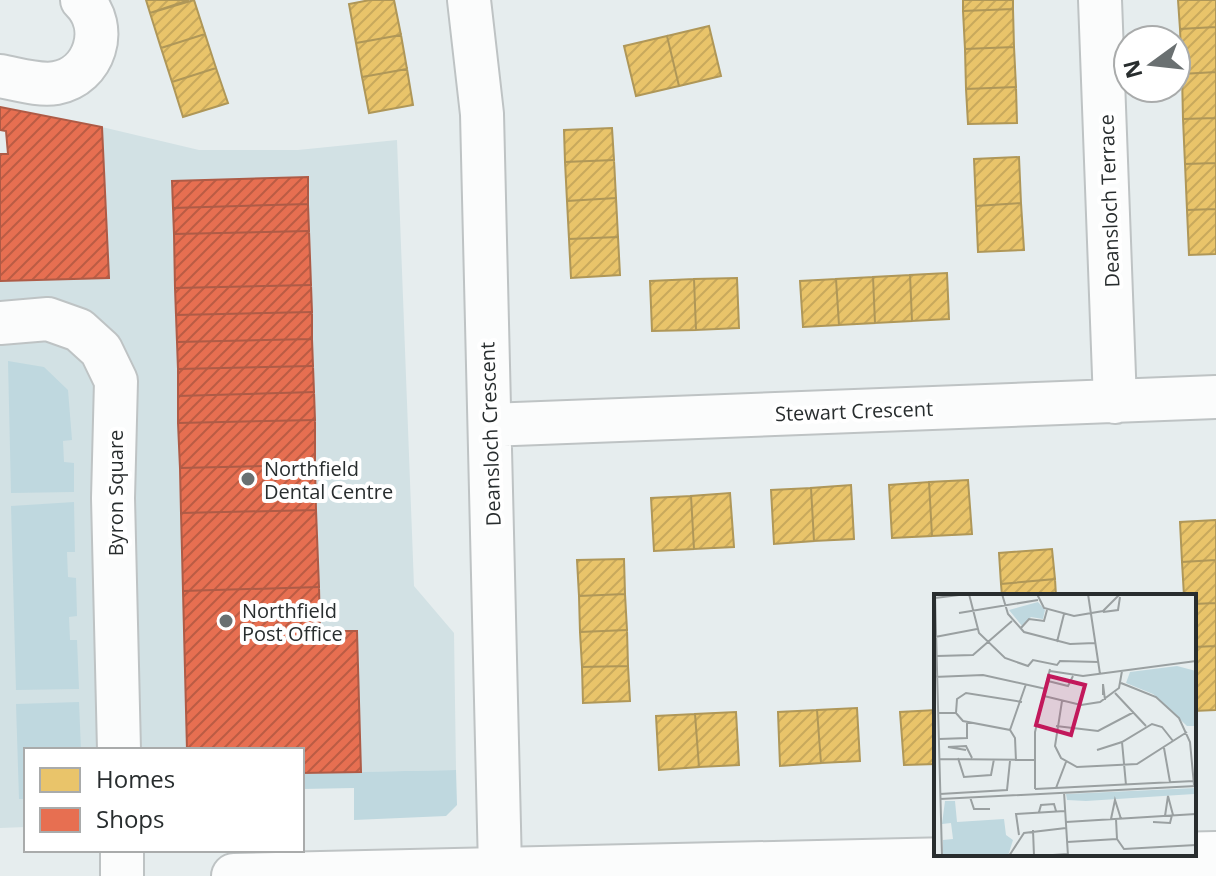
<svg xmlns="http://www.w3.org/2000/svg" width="1216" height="876" font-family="'Open Sans',sans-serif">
  <defs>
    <pattern id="homes-hatch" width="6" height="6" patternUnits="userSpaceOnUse" patternTransform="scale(2)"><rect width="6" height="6" fill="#e9c46a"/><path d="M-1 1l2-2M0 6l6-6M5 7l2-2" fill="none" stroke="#c8a95c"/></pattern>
    <pattern id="shops-hatch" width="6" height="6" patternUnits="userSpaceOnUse" patternTransform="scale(2)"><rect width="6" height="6" fill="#e76f51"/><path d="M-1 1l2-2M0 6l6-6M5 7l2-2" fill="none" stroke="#bb5c44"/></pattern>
  </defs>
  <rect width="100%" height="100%" fill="#e6edee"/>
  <path fill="#d2e1e4" d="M 102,127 L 199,150 L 298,150 L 397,140 L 414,586 L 454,633 L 456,770 L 302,773 L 302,750 L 26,750 L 26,827 L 0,828 L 0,281 L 109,278 Z"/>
  <path fill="#bfd8df" d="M 8,361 L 44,367 L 68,390 L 72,440 L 63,441 L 64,462 L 74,463 L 74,492 L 11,493 Z
    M 74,502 L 75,552 L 67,552 L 68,577 L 76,578 L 77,616 L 69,617 L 70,640 L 77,640 L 79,689 L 16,690 L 11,506 Z
    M 79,702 L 81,750 L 26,750 L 26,799 L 19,799 L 16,704 Z
    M 456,770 L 457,805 L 446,816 L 354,820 L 354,788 L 302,789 L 302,773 Z"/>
  <path fill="url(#homes-hatch)" stroke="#af9758" stroke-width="2" d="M 146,0 L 189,0 L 150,13 Z
    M 194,0 L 205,34 L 161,48 L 150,13 Z
    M 370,0 L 394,0 L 401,35 L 356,43 L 349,4 Z
    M 963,0 L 1013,0 L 1013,9 L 963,11 Z
    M 1178,0 L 1216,0 L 1216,27 L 1180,29 Z
    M 1013,9 L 1014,47 L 965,49 L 963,11 Z
    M 709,26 L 721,76 L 679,86 L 667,36 Z
    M 1216,27 L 1216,72 L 1182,74 L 1180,29 Z
    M 205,34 L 216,68 L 172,82 L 161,48 Z
    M 401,35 L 407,69 L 362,77 L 356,43 Z
    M 667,36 L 679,86 L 636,96 L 624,46 Z
    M 1014,47 L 1016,87 L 966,89 L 965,49 Z
    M 216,68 L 228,103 L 183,117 L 172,82 Z
    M 407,69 L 413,105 L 369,113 L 362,77 Z
    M 1216,72 L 1216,118 L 1183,119 L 1182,74 Z
    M 1016,87 L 1017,123 L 968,124 L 966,89 Z
    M 1216,118 L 1216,163 L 1185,164 L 1183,119 Z
    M 612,128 L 614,160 L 565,162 L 564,130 Z
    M 1019,157 L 1021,203 L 976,206 L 974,159 Z
    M 614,160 L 616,198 L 567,201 L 565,162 Z
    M 1216,163 L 1216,209 L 1187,210 L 1185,164 Z
    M 616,198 L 618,237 L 569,239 L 567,201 Z
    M 1021,203 L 1024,250 L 978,252 L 976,206 Z
    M 1216,209 L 1216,254 L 1189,255 L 1187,210 Z
    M 618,237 L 620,275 L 571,278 L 569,239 Z
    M 947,273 L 949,319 L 912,321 L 910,275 Z
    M 910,275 L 912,321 L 875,323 L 873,277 Z
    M 873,277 L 875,323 L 839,325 L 836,279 Z
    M 737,278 L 739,328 L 696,330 L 694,279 Z
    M 694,279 L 696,330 L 652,331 L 650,281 Z
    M 836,279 L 839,325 L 803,327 L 800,281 Z
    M 968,480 L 972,534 L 932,536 L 929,482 Z
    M 929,482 L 932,536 L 892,538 L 889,485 Z
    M 851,485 L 854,539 L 814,541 L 811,488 Z
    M 811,488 L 814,541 L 774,544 L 771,490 Z
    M 730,493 L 734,547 L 694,549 L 691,496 Z
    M 691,496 L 694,549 L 654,551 L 651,498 Z
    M 1216,520 L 1216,560 L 1182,562 L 1180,522 Z
    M 1052,549 L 1055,579 L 1001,584 L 999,553 Z
    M 624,559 L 625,594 L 579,596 L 577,560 Z
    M 1216,560 L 1216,603 L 1194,604 L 1194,596 L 1184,596 L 1182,562 Z
    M 1055,579 L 1056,596 L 1002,596 L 1001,584 Z
    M 625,594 L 627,630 L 580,632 L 579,596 Z
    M 1216,603 L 1216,646 L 1194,647 L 1194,604 Z
    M 627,630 L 628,666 L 582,667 L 580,632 Z
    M 1216,646 L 1216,710 L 1194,711 L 1194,647 Z
    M 628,666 L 630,701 L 583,703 L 582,667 Z
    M 857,708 L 860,761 L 821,763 L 817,710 Z
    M 817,710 L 821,763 L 780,766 L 778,712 Z
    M 936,710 L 936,764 L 904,765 L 900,712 Z
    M 736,712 L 739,765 L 699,767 L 695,714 Z
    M 695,714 L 699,767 L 659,770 L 656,716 Z"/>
  <path fill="url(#shops-hatch)" stroke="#ae5b46" stroke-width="2" d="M 0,107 L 102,127 L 109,278 L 0,281 L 0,154 L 8,154 L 6,131 L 0,130 Z
    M 308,177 L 308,204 L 173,208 L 172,181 Z
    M 308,204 L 309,231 L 174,234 L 173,208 Z
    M 309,231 L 311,285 L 175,288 L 174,234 Z
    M 311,285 L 312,312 L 176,315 L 175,288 Z
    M 312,312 L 312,339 L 177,342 L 176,315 Z
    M 312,339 L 313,366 L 178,369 L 177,342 Z
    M 313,366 L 314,392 L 178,396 L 178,369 Z
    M 314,392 L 315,420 L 178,423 L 178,396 Z
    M 315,420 L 315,465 L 180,468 L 178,423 Z
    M 315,465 L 316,510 L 181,513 L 180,468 Z
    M 316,510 L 319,587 L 183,591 L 181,513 Z
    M 319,587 L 320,631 L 357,631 L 361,772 L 302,773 L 302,750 L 187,750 L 183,591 Z"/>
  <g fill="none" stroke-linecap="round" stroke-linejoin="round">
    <g stroke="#bec3c4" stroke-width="46">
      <path id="street" d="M 469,0 L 482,114 L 500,868
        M 1100,0 L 1115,402
        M 0,76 C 17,79 39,86 56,83 C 95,76 110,27 82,0
        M 0,323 L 48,319 L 79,330 L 101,350 L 116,381 L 113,498 L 119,750
        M 491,425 L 1216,397
        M 122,850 L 122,876"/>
    </g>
    <g stroke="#bec3c4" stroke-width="48">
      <path id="secondary" d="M 234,876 L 1216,854"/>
    </g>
    <use href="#street" stroke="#fbfcfc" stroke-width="42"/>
    <use href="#secondary" stroke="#fbfcfc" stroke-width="44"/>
  </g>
  <g fill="#6a7071" stroke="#fff" stroke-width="3">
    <circle cx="248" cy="479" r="8"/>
    <circle cx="226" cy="621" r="8"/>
  </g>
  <g text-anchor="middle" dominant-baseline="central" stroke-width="8" stroke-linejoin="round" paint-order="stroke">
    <g font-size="20" fill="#282d2e" stroke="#fff">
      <text transform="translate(1109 201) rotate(-92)">Deansloch Terrace</text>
      <text transform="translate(854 411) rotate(-2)">Stewart Crescent</text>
      <text transform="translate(490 434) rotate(-92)">Deansloch Crescent</text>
      <text transform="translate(115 493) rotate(-90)">Byron Square</text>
    </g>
    <g font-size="20" fill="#282d2e" stroke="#fff" text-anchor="start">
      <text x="264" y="468">Northfield<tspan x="264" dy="23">Dental Centre</tspan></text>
      <text x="242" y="610">Northfield<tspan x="242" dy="23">Post Office</tspan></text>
    </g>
  </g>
  <g transform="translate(934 594)">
    <rect width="262" height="262" fill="#e6edee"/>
    <path d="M 262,194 L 260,200 L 152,207 L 133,206 L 132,200 Z" fill="#bfd8df"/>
    <path d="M 104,8 L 111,16 L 109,25 L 97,23 L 88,32 L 75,16 ZM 243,72 L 262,77 L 262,132 L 253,132 L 219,100 L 192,89 L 196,78 ZM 11,207 L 21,207 L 23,228 L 70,225 L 72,241 L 79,246 L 74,262 L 9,262 L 9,246 L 19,245 L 17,229 L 8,230 Z" fill="#bfd8df"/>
    <path fill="none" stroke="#9aa0a1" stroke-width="2" d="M 1,0 L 8,262M 35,0 L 45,39 L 71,64 L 94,72 L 99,66 L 123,71 L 126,67 L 165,68M 68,0 L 74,20 L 90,38 L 136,50 L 161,49M 103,0 L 110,14 L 140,22 L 169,17 L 186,0M 154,0 L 166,80M 261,0 L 262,36M 1,4 L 33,0M 169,18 L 184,16 L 186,3M 25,19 L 104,6M 86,35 L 95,25 L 110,27 L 113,16M 1,43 L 43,35M 123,48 L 130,20M 3,62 L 39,61 L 78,27M 116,77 L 149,82 L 262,67M 0,83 L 49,81 L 112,95M 114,87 L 134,92 L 139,82M 187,89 L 222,103 L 245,124 L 256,148 L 260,191M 181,99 L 212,132M 169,101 L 169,90 L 171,106M 110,102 L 147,111 L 166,108 L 185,94 L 188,77M 128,107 L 121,152 L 127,164 L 143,173 L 203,170 L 253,138M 5,119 L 22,119 L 29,127 L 76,136 L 81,144 L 82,167M 22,119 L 23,105 L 32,99 L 88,108M 122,132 L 164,137 L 200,118M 76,136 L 92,90M 5,145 L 33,144 L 33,128M 188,148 L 192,191M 230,154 L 236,188M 32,156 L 14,153 L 32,152 L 38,164M 163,156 L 188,148 L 218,130 L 228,133 L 239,147M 24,164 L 30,183 L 57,181 L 60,165M 6,165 L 100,166M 122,194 L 132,168M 101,195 L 260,187M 101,195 L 101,138 L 116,75M 130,198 L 134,262M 6,200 L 73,196 L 76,167M 36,203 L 40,215 L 56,215M 6,205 L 262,192M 105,218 L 107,211 L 120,210 L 122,217M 231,222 L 234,202 L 239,221M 177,225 L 181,206 L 187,225M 182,225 L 183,245 L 190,255 L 262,251M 132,228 L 262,220M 219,228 L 236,229 L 238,221M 99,236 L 100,262M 85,241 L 82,220 L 131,217M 133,248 L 183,245M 75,262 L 90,239 L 132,234M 104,262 L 134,260"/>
    <path fill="#c2185b" fill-opacity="0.15" stroke="#c2185b" stroke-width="4" d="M 115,82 L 151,91 L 137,141 L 102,131 Z"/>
    <rect width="262" height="262" fill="none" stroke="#282d2e" stroke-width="4"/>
  </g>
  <rect x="24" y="748" width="280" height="104" fill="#ffffff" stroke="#a9abab" stroke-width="2"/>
  <rect x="40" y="768" width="40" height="24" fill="#e9c46a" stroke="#a9abab" stroke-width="2"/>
  <text x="96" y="788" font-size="24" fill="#282d2e">Homes</text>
  <rect x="40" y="808" width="40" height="24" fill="#e76f51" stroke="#a9abab" stroke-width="2"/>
  <text x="96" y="828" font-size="24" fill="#282d2e">Shops</text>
  <g transform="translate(1152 64) rotate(255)"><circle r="38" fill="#ffffff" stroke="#a9abab" stroke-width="2"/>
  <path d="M0-6L14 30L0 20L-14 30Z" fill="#6a7071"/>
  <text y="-12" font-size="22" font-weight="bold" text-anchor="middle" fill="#282d2e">N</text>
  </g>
</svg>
